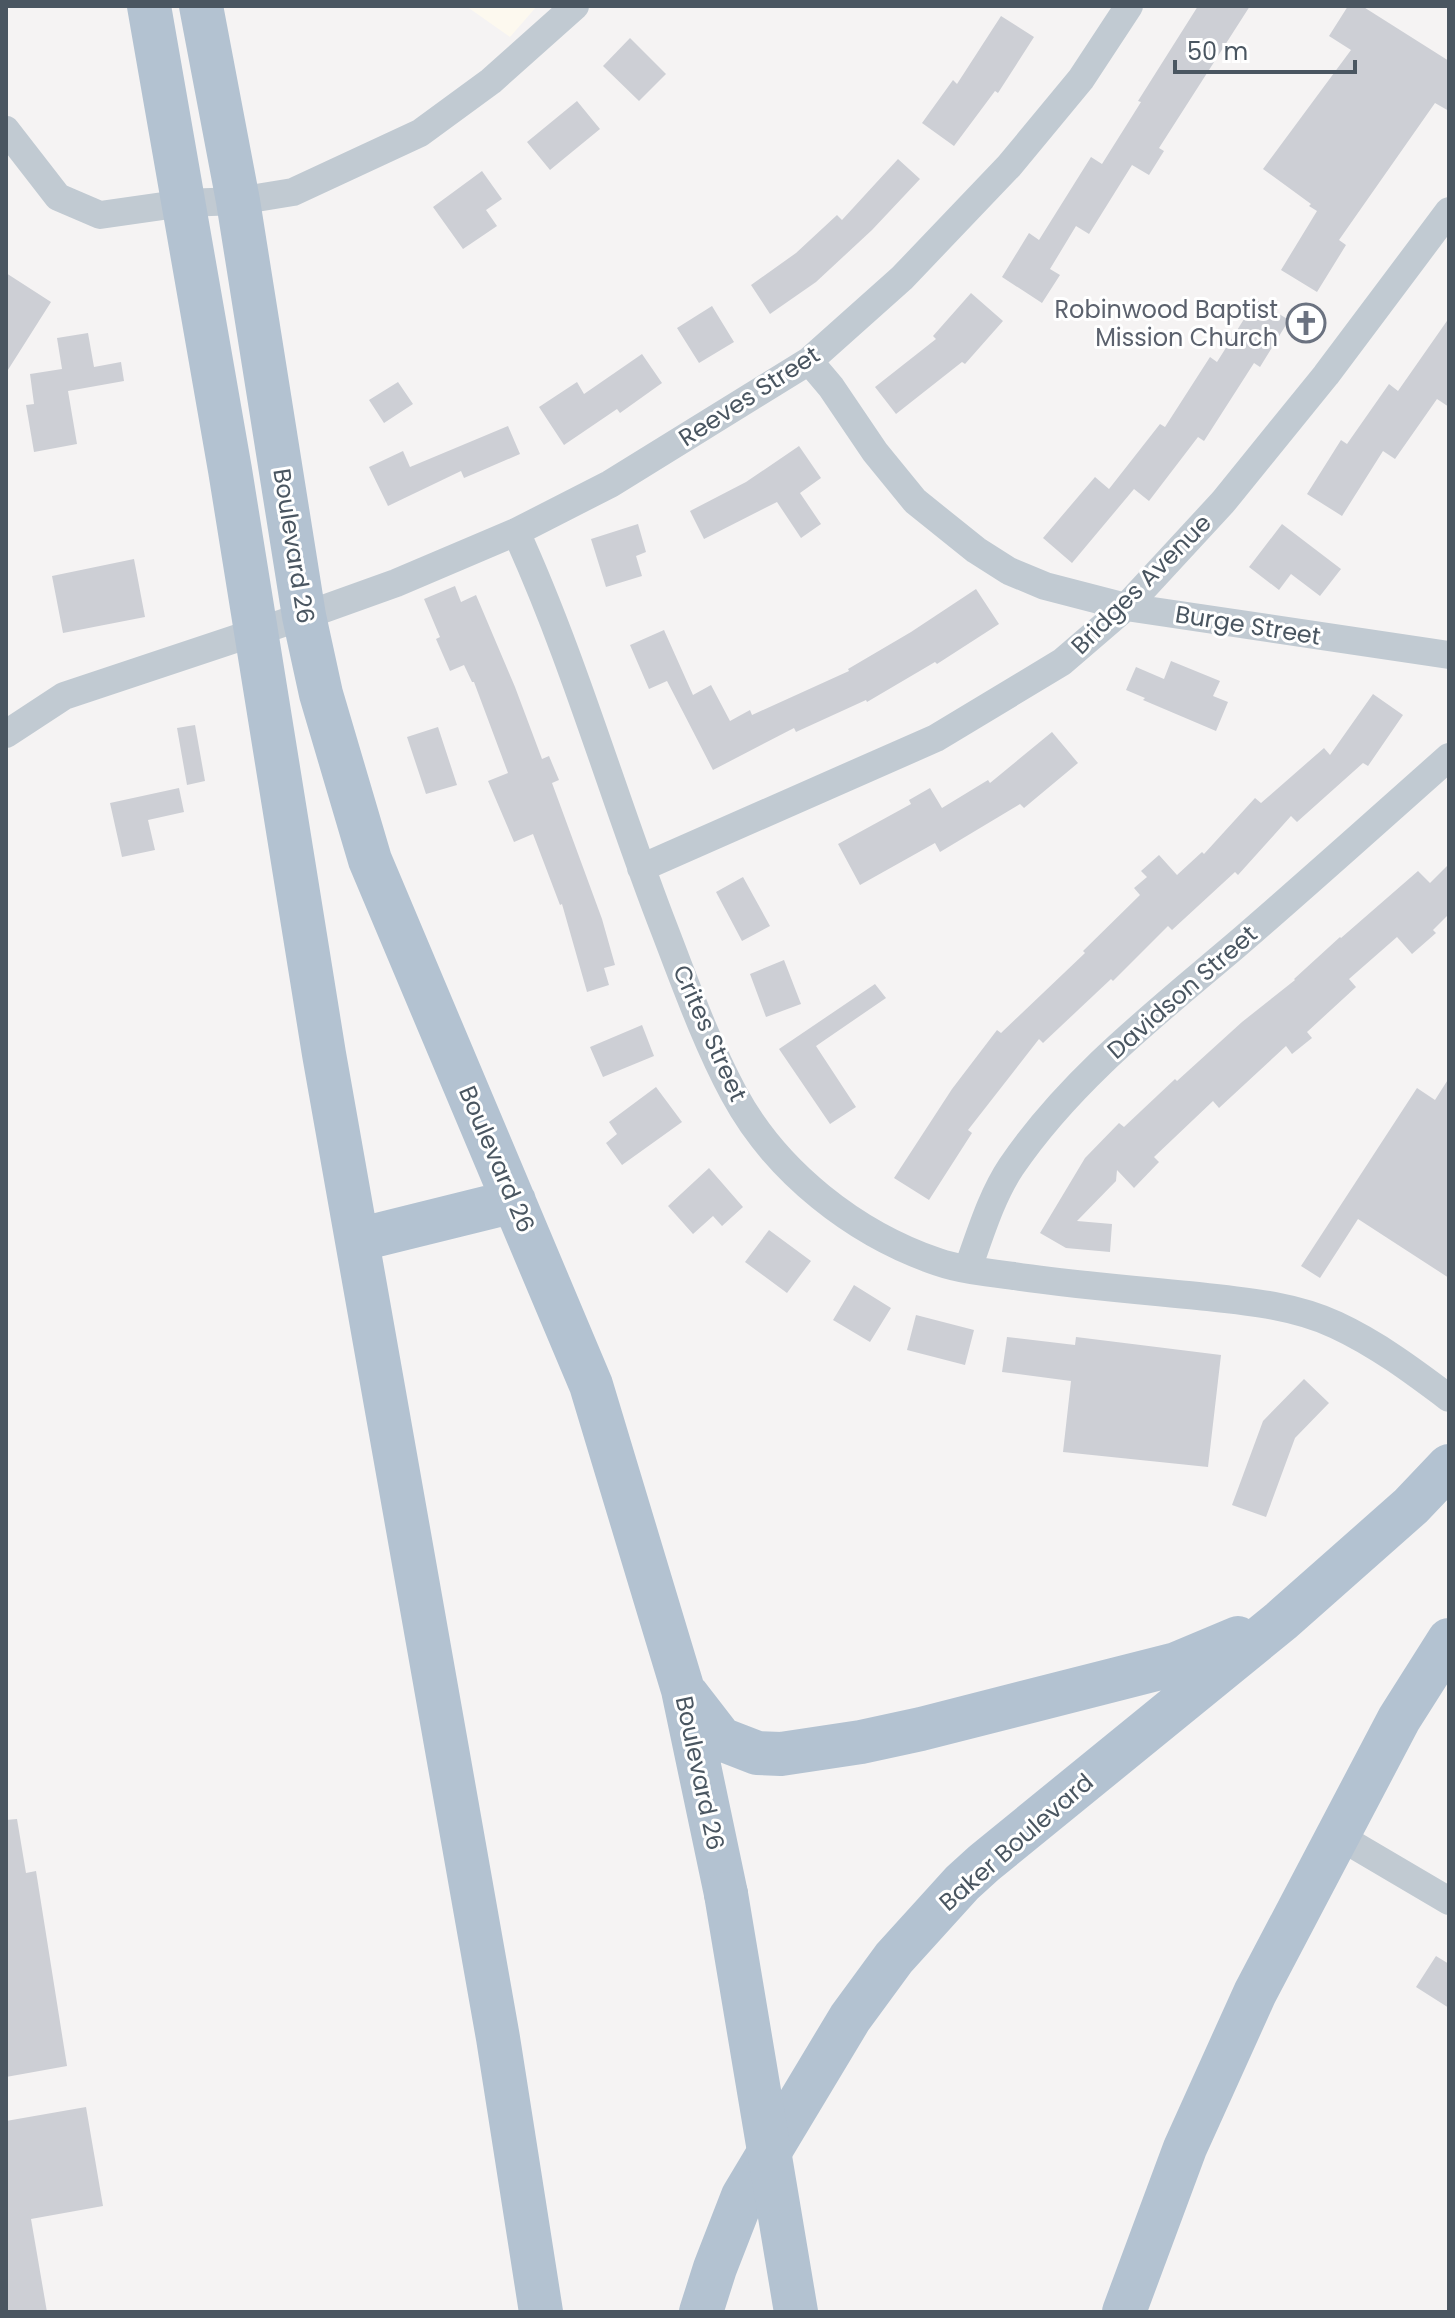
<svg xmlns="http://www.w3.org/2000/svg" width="1455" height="2318" font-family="Poppins,sans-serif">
  <rect width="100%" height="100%" fill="#f5f3f3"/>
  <path fill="#fdf9ef" d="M 466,6 L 537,6 L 510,37 Z"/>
  <path fill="#cdcfd5" d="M 1198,6 L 1250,6 L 1159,148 L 1164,151 L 1149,175 L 1132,165 L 1089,234 L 1076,226 L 1050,269 L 1060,275 L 1042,303 L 1002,277 L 1029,233 L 1039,240 L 1091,157 L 1102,164 L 1141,102 L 1138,101 Z
    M 1348,6 L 1362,6 L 1449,61 L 1449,111 L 1435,103 L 1339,240 L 1346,245 L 1317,292 L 1281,270 L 1317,211 L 1309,206 L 1311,204 L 1263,169 L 1351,50 L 1329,36 Z
    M 1001,16 L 1034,37 L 998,93 L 995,91 L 954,146 L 922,123 L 953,80 L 957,84 Z
    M 630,38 L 666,74 L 639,101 L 603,66 Z
    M 577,101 L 600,129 L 550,170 L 527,142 Z
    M 898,159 L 920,179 L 872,230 L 816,282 L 770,314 L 751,285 L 796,253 L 837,215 L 842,220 Z
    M 482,171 L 502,199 L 486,210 L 497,226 L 463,249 L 433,207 Z
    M 6,273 L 51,302 L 6,373 Z
    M 971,293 L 1003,321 L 965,364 L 962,362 L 896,414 L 875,387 L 936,339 L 933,336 Z
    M 1256,300 L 1289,320 L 1260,367 L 1254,363 L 1204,441 L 1198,437 L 1149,501 L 1134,489 L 1072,563 L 1043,538 L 1095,477 L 1109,489 L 1160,424 L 1165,427 L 1210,357 L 1217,362 Z
    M 712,306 L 734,342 L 699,363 L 677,328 Z
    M 1449,318 L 1449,407 L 1437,399 L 1395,459 L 1383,451 L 1342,516 L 1307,494 L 1341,440 L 1347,444 L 1389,384 L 1398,391 Z
    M 88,333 L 94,367 L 121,362 L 124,381 L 68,391 L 77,444 L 34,452 L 26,405 L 34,404 L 30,374 L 62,369 L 57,338 Z
    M 642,354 L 662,383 L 620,413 L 617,409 L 564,445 L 539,407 L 577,382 L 584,394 Z
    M 398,382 L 413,404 L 384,423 L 369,400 Z
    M 508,426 L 520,454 L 464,478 L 461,471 L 388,506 L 369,467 L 403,451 L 410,467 Z
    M 799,446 L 821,478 L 800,493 L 821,524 L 801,538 L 777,502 L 704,539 L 690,511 L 746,482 Z
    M 638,524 L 646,552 L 636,556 L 642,576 L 606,587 L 591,539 Z
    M 1282,524 L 1341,569 L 1320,596 L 1291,574 L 1279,590 L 1249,567 Z
    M 134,559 L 145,617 L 63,633 L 52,576 Z
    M 455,586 L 461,602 L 476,595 L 515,687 L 542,759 L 549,756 L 559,780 L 552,783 L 602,919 L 615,965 L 604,968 L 609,985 L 587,992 L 562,904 L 560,905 L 533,834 L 514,842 L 488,781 L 508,773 L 474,682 L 472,682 L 464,665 L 450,671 L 436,639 L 440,637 L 424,599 Z
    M 976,589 L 999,624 L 937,664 L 935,662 L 867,702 L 866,700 L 796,732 L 794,728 L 713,770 L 667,681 L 649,689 L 630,645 L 664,630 L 693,695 L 711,685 L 730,721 L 750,710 L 752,715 L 849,671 L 848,669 L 911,632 Z
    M 1171,661 L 1220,681 L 1213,696 L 1228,702 L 1216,731 L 1143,700 L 1145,698 L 1126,690 L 1136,667 L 1164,679 Z
    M 1373,694 L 1403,715 L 1368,766 L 1363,763 L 1297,822 L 1291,816 L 1238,875 L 1235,872 L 1172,930 L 1168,926 L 1113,981 L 1111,979 L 1043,1043 L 1039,1039 L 968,1130 L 972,1133 L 929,1200 L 894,1178 L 952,1089 L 997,1030 L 1001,1033 L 1085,953 L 1083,951 L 1140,895 L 1134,888 L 1147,877 L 1141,871 L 1159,855 L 1177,875 L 1202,852 L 1204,854 L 1255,798 L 1261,803 L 1324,748 L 1330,755 Z
    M 195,725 L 205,781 L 187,785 L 177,728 Z
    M 438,727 L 457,785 L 426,794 L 407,737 Z
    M 1052,732 L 1078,763 L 1024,808 L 1020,804 L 940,852 L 935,843 L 860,885 L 838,844 L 911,804 L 909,800 L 930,788 L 942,808 L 988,780 L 990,783 Z
    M 179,788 L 184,812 L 148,820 L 155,850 L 122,857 L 110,803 Z
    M 1449,864 L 1449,914 L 1433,930 L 1436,933 L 1412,954 L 1397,937 L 1349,979 L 1356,987 L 1307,1032 L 1312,1038 L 1292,1054 L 1286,1046 L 1219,1108 L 1213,1101 L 1154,1157 L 1159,1162 L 1134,1188 L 1117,1170 L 1116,1181 L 1077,1221 L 1112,1224 L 1110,1252 L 1066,1248 L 1040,1233 L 1085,1158 L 1119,1123 L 1124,1127 L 1175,1079 L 1177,1081 L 1242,1022 L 1295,980 L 1294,979 L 1340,937 L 1341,938 L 1418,871 L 1430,883 Z
    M 743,877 L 770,926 L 742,941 L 716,892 Z
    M 784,960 L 801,1004 L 766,1017 L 750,974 Z
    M 875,984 L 886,998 L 816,1046 L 856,1107 L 830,1124 L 779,1049 Z
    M 642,1025 L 654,1056 L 603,1077 L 590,1047 Z
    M 1449,1078 L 1449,1278 L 1358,1219 L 1320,1278 L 1301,1266 L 1417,1088 L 1435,1100 Z
    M 656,1087 L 682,1122 L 622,1165 L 606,1143 L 617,1134 L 609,1122 Z
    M 709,1168 L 743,1207 L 722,1226 L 713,1216 L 693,1234 L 668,1206 Z
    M 769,1230 L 811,1261 L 787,1293 L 745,1262 Z
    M 854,1285 L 891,1308 L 870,1342 L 833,1320 Z
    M 916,1315 L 974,1330 L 965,1365 L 907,1350 Z
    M 1007,1337 L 1075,1345 L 1076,1337 L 1221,1355 L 1208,1467 L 1063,1452 L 1071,1381 L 1002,1372 Z
    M 1304,1379 L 1329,1403 L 1295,1438 L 1266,1517 L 1232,1505 L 1263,1421 Z
    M 17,1819 L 26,1873 L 36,1871 L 67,2066 L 6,2077 L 6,1820 Z
    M 1436,1956 L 1449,1964 L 1449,2008 L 1416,1987 Z
    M 86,2107 L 103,2206 L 31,2219 L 47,2312 L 6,2312 L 6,2121 Z"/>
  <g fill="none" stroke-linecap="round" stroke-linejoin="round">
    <path stroke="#c1cad2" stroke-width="28" d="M 6,130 L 58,197 L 100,215 L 184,203 L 238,201 L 293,192 L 420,133 L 491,81 L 575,6
      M 809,361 L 831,387 L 875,452 L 915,501 L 976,550 L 1009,571 L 1045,586 L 1126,607 L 1449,655
      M 516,532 C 573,657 611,790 660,918 C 683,977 704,1038 734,1094 C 776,1172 855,1234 938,1262 C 961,1270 990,1273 1014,1276 C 1075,1285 1137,1290 1198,1296 C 1244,1301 1293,1305 1336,1325 C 1377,1344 1413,1371 1449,1398
      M 6,734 L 64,696 L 304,616 L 396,583 L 516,532 L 610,484 L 809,361 L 902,278 L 1009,166 L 1081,79 L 1129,6
      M 641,868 L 936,738 L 1062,662 L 1126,607 L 1223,502 L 1326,375 L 1449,211
      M 968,1268 C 980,1235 991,1197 1011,1167 C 1070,1080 1155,1014 1235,946 C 1307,884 1378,820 1449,757
      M 1337,1835 L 1449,1901"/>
    <path stroke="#b3c2d1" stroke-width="44" d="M 149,6 L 230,470 L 324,1054 L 498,2038 L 541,2312
      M 201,6 L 238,201 L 304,616 L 321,694 L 370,860 L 591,1385 L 683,1690 L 726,1894
      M 357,1240 L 514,1201
      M 687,1695 L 721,1739 L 757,1753 L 781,1754 L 861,1742 L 921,1729 L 1176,1664 L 1238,1638
      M 701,2312 L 715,2268 L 743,2196 L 850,2018 L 894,1958 L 962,1883 L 984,1863 L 1281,1621 L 1411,1506 L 1449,1466
      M 1124,2312 L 1185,2148 L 1255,1993 L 1399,1719 L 1449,1640"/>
    <path stroke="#b3c2d1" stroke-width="44" d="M 726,1894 L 796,2312"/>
  </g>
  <defs>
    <g id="church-ring" transform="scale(2)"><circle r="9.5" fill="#fff" stroke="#6b7280" stroke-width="1.5"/><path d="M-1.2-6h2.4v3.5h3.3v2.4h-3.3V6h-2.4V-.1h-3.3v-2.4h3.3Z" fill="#6b7280"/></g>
  </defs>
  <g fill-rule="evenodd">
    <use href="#church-ring" x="1306" y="323"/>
  </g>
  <g text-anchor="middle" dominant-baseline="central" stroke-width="6" stroke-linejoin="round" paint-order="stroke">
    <g font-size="24" fill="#5b616d" stroke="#fff" text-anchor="end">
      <text x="1278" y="309">Robinwood Baptist<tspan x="1278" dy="28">Mission Church</tspan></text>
    </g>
    <g font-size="24" fill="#4a5661" stroke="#fff">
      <text transform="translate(749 396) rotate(-33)">Reeves Street</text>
      <text transform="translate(294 546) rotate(81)">Boulevard 26</text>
      <text transform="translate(1141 584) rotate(-45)">Bridges Avenue</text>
      <text transform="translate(1248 625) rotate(9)">Burge Street</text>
      <text transform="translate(1182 992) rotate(-41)">Davidson Street</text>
      <text transform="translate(710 1033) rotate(66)">Crites Street</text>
      <text transform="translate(497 1159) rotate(67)">Boulevard 26</text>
      <text transform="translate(700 1773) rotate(78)">Boulevard 26</text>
      <text transform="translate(1016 1842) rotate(-41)">Baker Boulevard</text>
    </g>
  </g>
  <rect width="1455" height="2318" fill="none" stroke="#4a5661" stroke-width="16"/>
  <path d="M1175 60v12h180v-12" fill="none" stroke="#4a5661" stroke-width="4"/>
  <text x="1187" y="60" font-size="24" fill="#4a5661" stroke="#ffffff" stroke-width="6" paint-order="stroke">50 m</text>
</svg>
